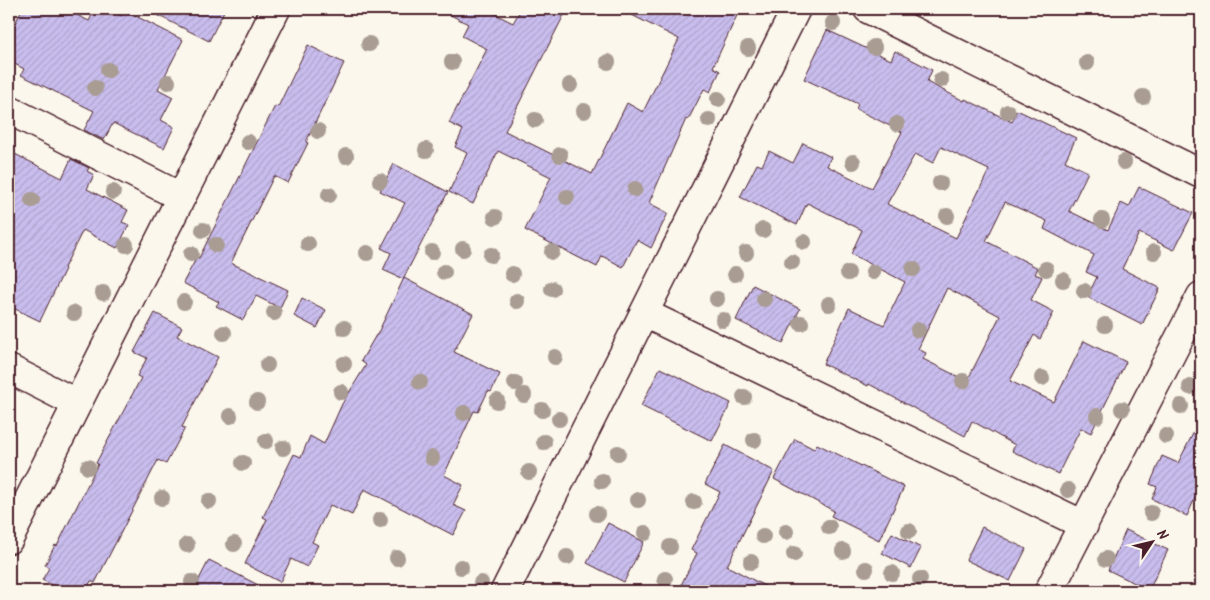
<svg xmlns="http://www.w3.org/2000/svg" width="1210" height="600" font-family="Kalam,sans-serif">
  <defs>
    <pattern id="building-hatch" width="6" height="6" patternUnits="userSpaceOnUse" patternTransform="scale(1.25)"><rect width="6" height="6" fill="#c9bdee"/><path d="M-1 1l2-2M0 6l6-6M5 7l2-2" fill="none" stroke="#aea2cc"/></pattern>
  </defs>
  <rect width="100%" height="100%" fill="#fbf7ec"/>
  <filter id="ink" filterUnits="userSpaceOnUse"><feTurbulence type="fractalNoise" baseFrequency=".02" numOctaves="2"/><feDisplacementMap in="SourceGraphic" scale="10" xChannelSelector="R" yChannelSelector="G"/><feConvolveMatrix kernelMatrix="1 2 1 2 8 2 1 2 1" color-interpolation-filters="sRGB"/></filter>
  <g filter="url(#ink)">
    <path fill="url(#building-hatch)" stroke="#4a1f2b" fill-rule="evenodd" d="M 22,9 L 65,9 L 89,21 L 95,9 L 107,9 L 122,16 L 124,10 L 183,40 L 158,89 L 173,97 L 161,120 L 174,127 L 164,148 L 113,123 L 104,140 L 84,130 L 94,111 L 21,75 L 24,69 L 9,61 L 9,36 Z
      M 145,9 L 225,9 L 209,41 Z
      M 439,9 L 485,9 L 513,23 L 521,9 L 567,9 L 505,131 L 592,174 L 627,103 L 643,112 L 679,39 L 620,9 L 740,9 L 713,67 L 720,71 L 710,92 L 704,89 L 688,120 L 686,119 L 649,203 L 668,213 L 651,248 L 637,240 L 623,267 L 602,256 L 597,267 L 525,230 L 551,177 L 498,151 L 473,204 L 449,192 L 467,153 L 455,147 L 463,130 L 449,123 L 487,49 L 462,36 L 468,24 Z
      M 827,30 L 891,60 L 895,51 L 932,70 L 927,82 L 964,101 L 965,99 L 1012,122 L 1017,110 L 1076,138 L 1065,161 L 1088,172 L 1069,211 L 1108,230 L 1121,203 L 1129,207 L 1139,187 L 1193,213 L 1174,250 L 1139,233 L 1122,269 L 1160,288 L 1142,325 L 1087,297 L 1097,277 L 1086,272 L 1094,255 L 1044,229 L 1047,221 L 1005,202 L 986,241 L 1038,268 L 1035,274 L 1042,277 L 1031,300 L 1054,312 L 1040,339 L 1034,335 L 1010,381 L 1054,402 L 1084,341 L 1126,362 L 1091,433 L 1081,428 L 1058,474 L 1012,451 L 1015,445 L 972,421 L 965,436 L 869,384 L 868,386 L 823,364 L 849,308 L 884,325 L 905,282 L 851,254 L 862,230 L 807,203 L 797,225 L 740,197 L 757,164 L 762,166 L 769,151 L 793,163 L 803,143 L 831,157 L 827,166 L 872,188 L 902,132 L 856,109 L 858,104 L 804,79 ZM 941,147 L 989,170 L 956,238 L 887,204 L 915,154 L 933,163 ZM 947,288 L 1000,316 L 967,381 L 923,359 L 926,353 L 918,349 Z
      M 308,45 L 344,63 L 306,142 L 308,143 L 288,183 L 274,176 L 231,263 L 288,290 L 280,308 L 256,296 L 243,320 L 216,306 L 219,302 L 183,283 L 197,257 L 199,258 L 275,106 L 278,107 Z
      M 9,151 L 62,178 L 71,159 L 89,168 L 87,171 L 94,175 L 87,189 L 128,210 L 122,222 L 129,225 L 117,248 L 83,230 L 64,268 L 65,269 L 40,321 L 9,306 Z
      M 394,164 L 448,192 L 403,279 L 383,270 L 391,253 L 381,248 L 405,203 L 380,191 Z
      M 404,278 L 473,314 L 454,352 L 500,374 L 491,392 L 488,391 L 478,412 L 474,411 L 444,475 L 463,485 L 453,505 L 466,511 L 453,535 L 364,489 L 352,515 L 330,505 L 312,542 L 318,545 L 307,567 L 291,559 L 280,582 L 245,564 L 267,519 L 263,517 L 294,454 L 301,457 L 310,436 L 324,444 L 342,404 L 366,365 L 361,361 L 376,335 L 377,335 Z
      M 753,285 L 800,309 L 783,343 L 736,320 Z
      M 302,298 L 326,310 L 317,328 L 294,316 Z
      M 155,313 L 182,327 L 177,336 L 218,357 L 182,427 L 185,428 L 166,464 L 158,460 L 95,583 L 91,581 L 85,591 L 63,591 L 42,580 L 49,568 L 45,565 L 55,545 L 57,546 L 98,464 L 96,463 L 141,378 L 137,376 L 147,358 L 134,352 Z
      M 660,368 L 731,403 L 712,441 L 641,406 Z
      M 1201,418 L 1201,485 L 1187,516 L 1152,499 L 1157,487 L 1150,484 L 1162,456 L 1178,463 Z
      M 795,439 L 814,449 L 817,444 L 904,487 L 879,540 L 831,516 L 834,511 L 774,479 Z
      M 725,445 L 774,471 L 727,566 L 774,591 L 678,591 L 697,553 L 691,550 L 720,492 L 705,484 Z
      M 608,523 L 644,542 L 624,582 L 587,563 Z
      M 982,527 L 1026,549 L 1010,581 L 966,560 Z
      M 1126,530 L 1168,550 L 1149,590 L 1108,570 Z
      M 892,533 L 921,548 L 911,568 L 882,553 Z
      M 209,560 L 270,591 L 193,591 Z"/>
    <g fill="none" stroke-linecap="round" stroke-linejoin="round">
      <g stroke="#4a1f2b" stroke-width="31">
        <path id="minor" d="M 868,9 L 1201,174
          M 9,110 L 181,197
          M 644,313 L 1084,525
          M 9,369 L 76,403
          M 505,591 L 796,9
          M 1049,591 L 1201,296"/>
      </g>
      <g stroke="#4a1f2b" stroke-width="31">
        <path id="tertiary" d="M 9,539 L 276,9"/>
      </g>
      <use href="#minor" stroke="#fbf7ec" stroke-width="28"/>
      <use href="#tertiary" stroke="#fbf7ec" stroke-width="28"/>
    </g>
    <g fill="#a99c93">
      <circle cx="833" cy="23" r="8"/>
      <circle cx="369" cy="44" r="8"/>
      <circle cx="874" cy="47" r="8"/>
      <circle cx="748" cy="48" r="8"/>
      <circle cx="452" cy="62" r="8"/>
      <circle cx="608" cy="62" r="8"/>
      <circle cx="1087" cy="63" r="8"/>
      <circle cx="108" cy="70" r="8"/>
      <circle cx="941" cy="80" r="8"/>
      <circle cx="168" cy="82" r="8"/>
      <circle cx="570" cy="85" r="8"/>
      <circle cx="95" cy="88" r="8"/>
      <circle cx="1143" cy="97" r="8"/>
      <circle cx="718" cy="99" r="8"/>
      <circle cx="584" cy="111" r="8"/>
      <circle cx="1008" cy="112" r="8"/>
      <circle cx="535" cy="120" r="8"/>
      <circle cx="709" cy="120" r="8"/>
      <circle cx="897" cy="124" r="8"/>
      <circle cx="318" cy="131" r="8"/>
      <circle cx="248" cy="142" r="8"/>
      <circle cx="426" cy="150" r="8"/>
      <circle cx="560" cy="155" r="8"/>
      <circle cx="346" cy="156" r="8"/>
      <circle cx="853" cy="162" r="8"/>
      <circle cx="1124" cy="162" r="8"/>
      <circle cx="380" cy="181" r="8"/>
      <circle cx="940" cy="183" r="8"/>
      <circle cx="635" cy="189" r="8"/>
      <circle cx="113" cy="192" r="8"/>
      <circle cx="329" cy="195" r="8"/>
      <circle cx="567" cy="197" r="8"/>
      <circle cx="32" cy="200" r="8"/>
      <circle cx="947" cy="216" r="8"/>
      <circle cx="495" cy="217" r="8"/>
      <circle cx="1102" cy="220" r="8"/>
      <circle cx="203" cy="230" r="8"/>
      <circle cx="763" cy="230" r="8"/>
      <circle cx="804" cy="242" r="8"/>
      <circle cx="308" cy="244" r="8"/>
      <circle cx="126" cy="245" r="8"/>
      <circle cx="216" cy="245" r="8"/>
      <circle cx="463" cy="249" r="8"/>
      <circle cx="432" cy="252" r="8"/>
      <circle cx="552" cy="252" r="8"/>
      <circle cx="1154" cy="252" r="8"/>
      <circle cx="367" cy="253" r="8"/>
      <circle cx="746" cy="253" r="8"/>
      <circle cx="191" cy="254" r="8"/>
      <circle cx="491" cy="255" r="8"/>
      <circle cx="792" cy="262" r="8"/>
      <circle cx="913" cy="269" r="8"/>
      <circle cx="1046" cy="269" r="8"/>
      <circle cx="444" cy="272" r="8"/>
      <circle cx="873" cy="272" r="8"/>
      <circle cx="848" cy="273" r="8"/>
      <circle cx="512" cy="274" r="8"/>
      <circle cx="735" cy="274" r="8"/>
      <circle cx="1063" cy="280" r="8"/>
      <circle cx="552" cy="289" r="8"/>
      <circle cx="1084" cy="291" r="8"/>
      <circle cx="103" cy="293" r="8"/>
      <circle cx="717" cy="299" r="8"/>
      <circle cx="764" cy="299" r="8"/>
      <circle cx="517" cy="301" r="8"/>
      <circle cx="184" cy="302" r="8"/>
      <circle cx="829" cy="304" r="8"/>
      <circle cx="74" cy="313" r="8"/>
      <circle cx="274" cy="313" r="8"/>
      <circle cx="723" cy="320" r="8"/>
      <circle cx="801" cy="323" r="8"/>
      <circle cx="1105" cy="325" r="8"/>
      <circle cx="344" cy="328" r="8"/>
      <circle cx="918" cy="330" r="8"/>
      <circle cx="224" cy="333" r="8"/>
      <circle cx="555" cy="357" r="8"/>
      <circle cx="344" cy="364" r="8"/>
      <circle cx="267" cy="365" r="8"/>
      <circle cx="1042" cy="378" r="8"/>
      <circle cx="963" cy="381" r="8"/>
      <circle cx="420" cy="382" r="8"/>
      <circle cx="515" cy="383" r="8"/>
      <circle cx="1190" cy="387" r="8"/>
      <circle cx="341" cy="392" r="8"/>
      <circle cx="524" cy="395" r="8"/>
      <circle cx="744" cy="397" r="8"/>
      <circle cx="497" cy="401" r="8"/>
      <circle cx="257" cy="402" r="8"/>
      <circle cx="1181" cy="406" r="8"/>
      <circle cx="1122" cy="409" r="8"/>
      <circle cx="542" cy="410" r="8"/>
      <circle cx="464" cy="413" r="8"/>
      <circle cx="230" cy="416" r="8"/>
      <circle cx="1097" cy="416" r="8"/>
      <circle cx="559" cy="419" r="8"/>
      <circle cx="1166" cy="436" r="8"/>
      <circle cx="754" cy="440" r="8"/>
      <circle cx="266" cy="441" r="8"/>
      <circle cx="544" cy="442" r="8"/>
      <circle cx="283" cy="448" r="8"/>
      <circle cx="618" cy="453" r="8"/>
      <circle cx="432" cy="458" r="8"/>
      <circle cx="243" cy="463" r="8"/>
      <circle cx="88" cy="467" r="8"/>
      <circle cx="529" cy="472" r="8"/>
      <circle cx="602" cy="481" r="8"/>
      <circle cx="1068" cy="490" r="8"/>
      <circle cx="162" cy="498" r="8"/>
      <circle cx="638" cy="500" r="8"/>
      <circle cx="209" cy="501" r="8"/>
      <circle cx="694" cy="502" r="8"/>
      <circle cx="1151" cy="513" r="8"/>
      <circle cx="597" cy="514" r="8"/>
      <circle cx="380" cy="520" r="8"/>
      <circle cx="829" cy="527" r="8"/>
      <circle cx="909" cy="531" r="8"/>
      <circle cx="786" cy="532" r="8"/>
      <circle cx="645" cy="533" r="8"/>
      <circle cx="763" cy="536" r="8"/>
      <circle cx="234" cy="544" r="8"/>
      <circle cx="187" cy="545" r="8"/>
      <circle cx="670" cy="547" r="8"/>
      <circle cx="843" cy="551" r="8"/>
      <circle cx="794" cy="554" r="8"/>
      <circle cx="567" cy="557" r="8"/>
      <circle cx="397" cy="558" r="8"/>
      <circle cx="1106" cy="559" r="8"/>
      <circle cx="751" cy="562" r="8"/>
      <circle cx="461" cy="567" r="8"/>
      <circle cx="866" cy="569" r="8"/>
      <circle cx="892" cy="573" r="8"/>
      <circle cx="665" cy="579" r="8"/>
      <circle cx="920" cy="579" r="8"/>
      <circle cx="192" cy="582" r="8"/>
      <circle cx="481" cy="583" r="8"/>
    </g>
  </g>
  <rect width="1210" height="600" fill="none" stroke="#fbf7ec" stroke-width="30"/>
  <rect x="15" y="15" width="1180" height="570" fill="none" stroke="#4a1f2b" stroke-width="2" filter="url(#ink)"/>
  <g transform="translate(1152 542) rotate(55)" stroke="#fbf7ec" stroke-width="4" paint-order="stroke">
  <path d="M0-4L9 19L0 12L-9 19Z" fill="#4a1f2b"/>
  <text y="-8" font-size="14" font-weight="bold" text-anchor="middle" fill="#4a1f2b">N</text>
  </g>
</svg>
